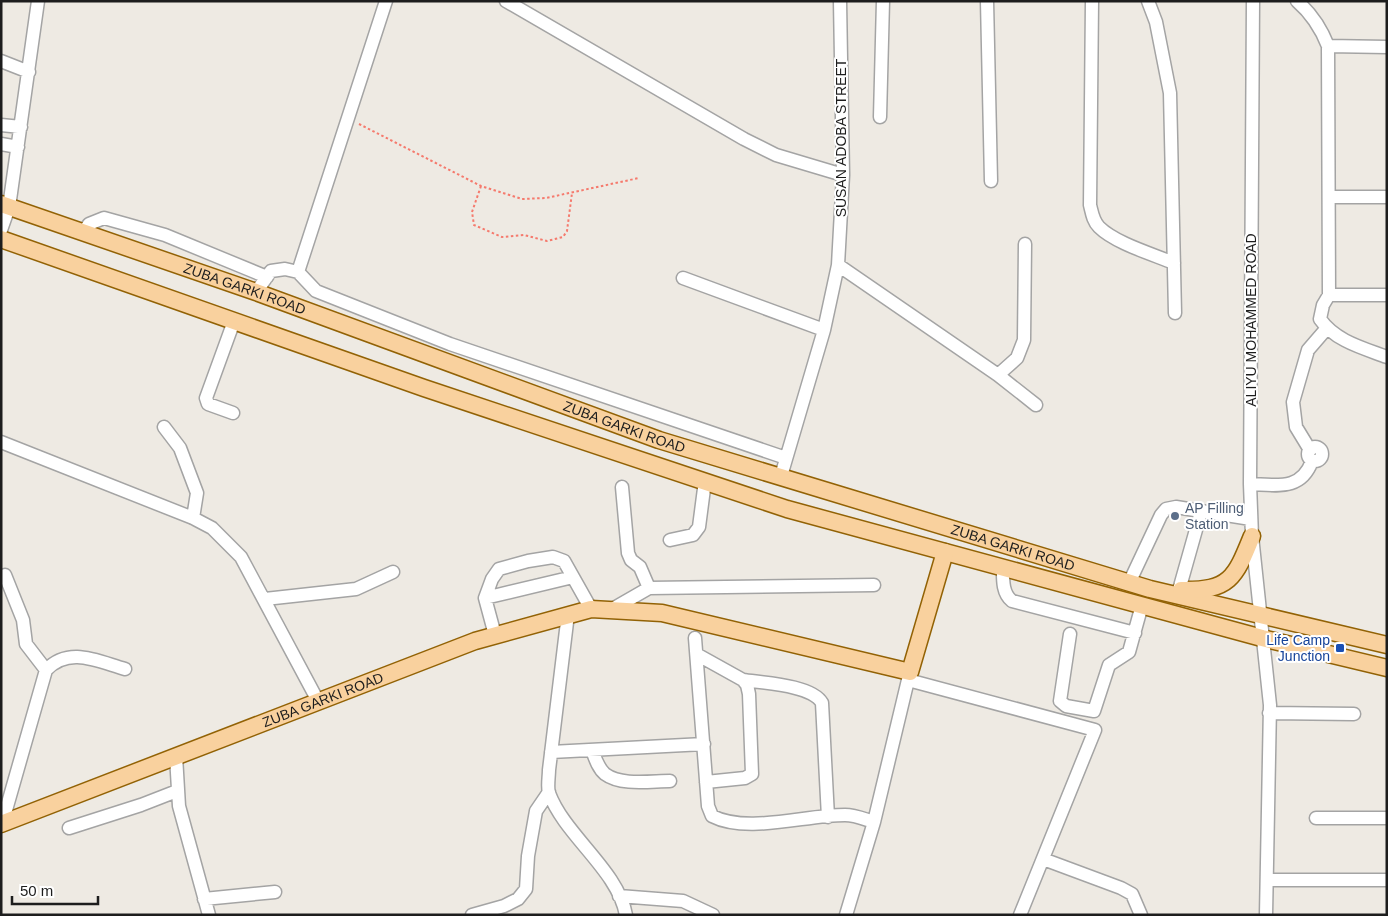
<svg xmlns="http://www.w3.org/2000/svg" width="1388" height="916" font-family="Arial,sans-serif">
  <rect width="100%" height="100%" fill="#eeeae3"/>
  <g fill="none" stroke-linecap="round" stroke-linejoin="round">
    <g stroke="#a4a4a4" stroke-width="15">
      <path id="minor" d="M 506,1 L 744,139 L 776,155 L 843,175
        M 987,1 L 991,181
        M 1092,1 L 1090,205 C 1092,213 1093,221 1099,227 C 1115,243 1152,254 1174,263
        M 1148,1 L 1156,22 L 1170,93 L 1175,313
        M 1253,1 L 1250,484 L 1252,536 L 1270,705 L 1266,915
        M 1297,1 C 1312,14 1321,28 1328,46 L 1329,295 L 1323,305 L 1320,319 C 1335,341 1363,348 1387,357
        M 1328,46 L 1387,47
        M 1,61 L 29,72
        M 880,117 L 883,1
        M 1,125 L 21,127
        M 1,144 L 18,147
        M 1329,197 L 1387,197
        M 1,230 L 9,207 L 38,1
        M 83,233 L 89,224 L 104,218 L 165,235 L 267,277
        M 838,265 L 998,375 L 1036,405
        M 298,272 L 316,291 L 450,344 L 786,458
        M 683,278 L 824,330
        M 256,292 L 271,271 L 285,269 L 298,272 L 386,1
        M 1329,295 L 1387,295
        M 998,375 L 1017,358 L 1024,340 L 1025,244
        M 233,413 L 208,404 L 206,398 L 234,321
        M 164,427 L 180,448 L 197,493 L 193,518
        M 1,442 L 193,518 L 212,528 L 241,557 L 318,701
        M1308 454a7 7 0 1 1 14 0a7 7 0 1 1-14 0Z
        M 1310,450 L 1296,427 L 1293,402 L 1308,350 L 1327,328
        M 781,476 L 824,330 L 838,265 L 843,175 L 840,1
        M 1250,484 C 1277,485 1301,491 1312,461
        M 622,487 L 628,553 L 631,560 L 640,567 L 649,588
        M 670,540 L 693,535 L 699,527 L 705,481
        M 1003,567 C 1003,579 1002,593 1012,601 L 1135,633
        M 5,575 L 23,620 L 26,644 L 46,670
        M 1129,583 L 1161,515 L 1166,509 L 1176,507 L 1251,519
        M 1179,590 L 1201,512
        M 485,598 L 573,577
        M 265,599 L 356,589 L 393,572
        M 609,611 L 649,588 L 874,585
        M 568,614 L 549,770 C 549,777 547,787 549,793 C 565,836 618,870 626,915
        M 1070,634 L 1060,701 L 1066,706 L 1094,711 L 1109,665 L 1129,652 L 1142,605
        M 495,635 L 485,598 L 492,579 L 499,569 L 528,561 L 553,557 L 564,561 L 591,609
        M 695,638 L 708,806 L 712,816 C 747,834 805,815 845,815 C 855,815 864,819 874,822
        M 698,655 L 743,680 L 747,685 L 749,694 L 752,774 L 745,778 L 706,782
        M 910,672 L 908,680 L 1095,730 L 1020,915
        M 743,680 C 763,683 812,685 822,703 L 828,817
        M 1269,713 L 1354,714
        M 592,750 C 595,758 598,768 605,774 C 621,786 651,781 670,781
        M 551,752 L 704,744
        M 176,756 L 179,806 L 209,915
        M 1316,818 L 1387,818
        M 2,824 L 46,670 C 69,646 97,661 125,669
        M 69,828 L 141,805 L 177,791
        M 1043,859 L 1121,888 L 1132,894 L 1141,915
        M 1267,880 L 1387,880
        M 619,896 L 683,901 L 713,915
        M 204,899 L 275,892
        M 472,915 L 504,906 L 518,899 L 526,889 L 528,856 L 536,811 L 549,792
        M 846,915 L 874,822 L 908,680"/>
    </g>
    <g stroke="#926205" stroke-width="19">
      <g id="major">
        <path id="s1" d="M 1,204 L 256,292 L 659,440 L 1150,589 L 1387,645"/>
        <path d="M 1,239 L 424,388 L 787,509 L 1262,638 L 1387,668"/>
        <path d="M 1181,590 C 1230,591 1235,578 1252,536"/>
        <path id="s2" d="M 1,824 L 475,641 L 591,609 L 662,613 L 910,672 L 945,552"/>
      </g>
    </g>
    <path stroke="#f57a6d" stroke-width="2" stroke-dasharray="2.5 2.5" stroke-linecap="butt" d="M 359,124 L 481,186 L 522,199 L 546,198 L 639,178
      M 481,186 L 472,212 L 474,225 L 502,237 L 524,235 L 547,241 L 563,237 L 567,231 L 572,193"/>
    <use href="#minor" stroke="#fff" stroke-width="12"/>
    <use href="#major" stroke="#f9d19e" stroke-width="16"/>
  </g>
  <circle fill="#5c6f8a" stroke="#fff" stroke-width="2" cx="1175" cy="516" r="5"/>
  <rect fill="#1a4fb4" stroke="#fff" stroke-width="2" x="1335" y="643" width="10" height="10" rx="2.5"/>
  <g text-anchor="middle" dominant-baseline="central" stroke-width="4" stroke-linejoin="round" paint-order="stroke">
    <g font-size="14" fill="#1d1d1d" stroke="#fff">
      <text transform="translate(841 138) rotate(-90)">SUSAN ADOBA STREET</text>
      <text stroke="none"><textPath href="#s1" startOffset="258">ZUBA GARKI ROAD</textPath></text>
      <text transform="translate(1251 320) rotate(-90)">ALIYU MOHAMMED ROAD</text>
      <text stroke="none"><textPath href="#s1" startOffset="662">ZUBA GARKI ROAD</textPath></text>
      <text stroke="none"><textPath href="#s1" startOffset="1069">ZUBA GARKI ROAD</textPath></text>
      <text stroke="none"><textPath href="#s2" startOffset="345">ZUBA GARKI ROAD</textPath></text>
    </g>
    <g font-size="14" fill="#4e5e75" stroke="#fff" text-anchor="start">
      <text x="1185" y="508">AP Filling<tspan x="1185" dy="16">Station</tspan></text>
    </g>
    <g font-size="14" fill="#164399" stroke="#fff" text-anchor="end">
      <text x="1330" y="640">Life Camp<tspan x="1330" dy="16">Junction</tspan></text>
    </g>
  </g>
  <rect width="1388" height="916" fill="none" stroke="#1d1d1d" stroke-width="5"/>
  <path d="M12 896v8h86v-8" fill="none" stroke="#1d1d1d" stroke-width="2.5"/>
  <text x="20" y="896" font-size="15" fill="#1d1d1d" stroke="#ffffff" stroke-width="4" paint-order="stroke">50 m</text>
</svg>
